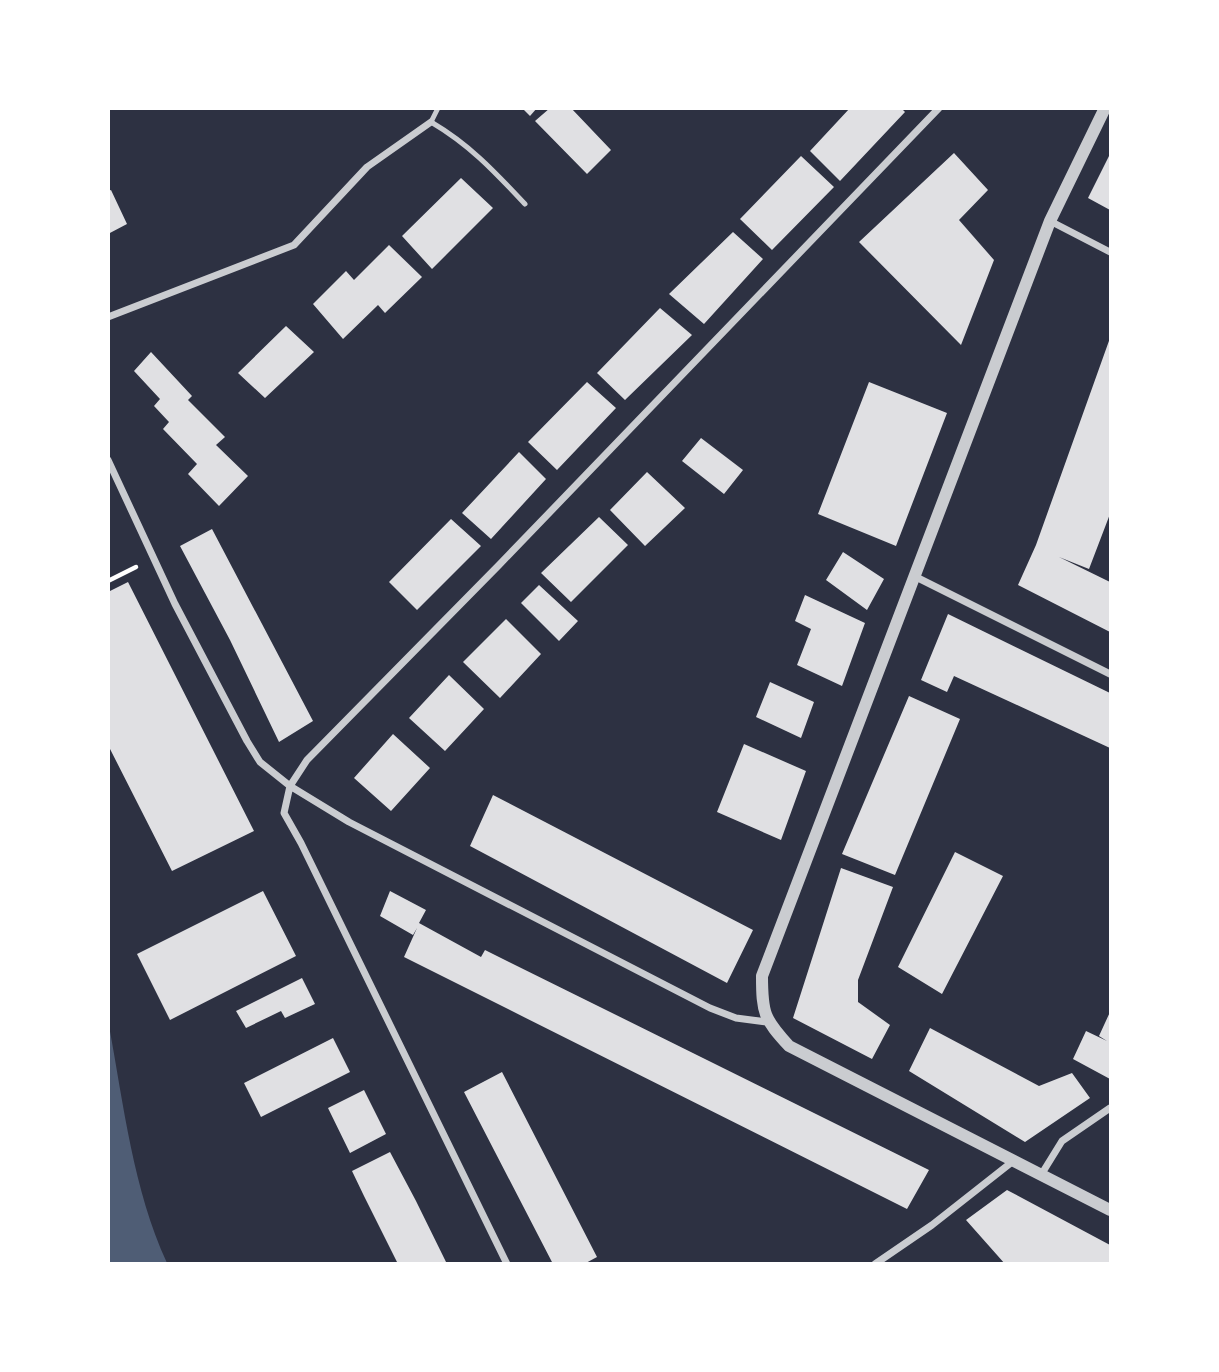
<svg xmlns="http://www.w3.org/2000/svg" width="1219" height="1372" font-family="Raleway,sans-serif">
  <rect width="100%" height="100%" fill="#2d3142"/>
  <path fill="#4f5d75" d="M 109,1026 C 124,1106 133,1189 167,1263 L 109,1263 Z"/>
  <path fill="#e0e0e3" d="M 522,108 L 537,108 L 530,116 Z
    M 550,108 L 571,108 L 611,150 L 587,174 L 535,121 Z
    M 850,108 L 901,108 L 905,112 L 840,181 L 810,151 Z
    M 954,153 L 988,190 L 959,220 L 994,260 L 961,345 L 859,242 Z
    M 1110,154 L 1110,210 L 1088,198 Z
    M 801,156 L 834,187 L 772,250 L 740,219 Z
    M 461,178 L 493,208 L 432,269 L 402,236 Z
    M 111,190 L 127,224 L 108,234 L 108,191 Z
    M 733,232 L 763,259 L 704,324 L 669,294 Z
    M 389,245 L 422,277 L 385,313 L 378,305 L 343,339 L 313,304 L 346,271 L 354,280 Z
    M 660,308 L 692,335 L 625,400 L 597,373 Z
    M 286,326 L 314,352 L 265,398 L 238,373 Z
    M 1110,338 L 1110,514 L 1089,569 L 1059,557 L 1110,582 L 1110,632 L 1018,585 L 1036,545 Z
    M 151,352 L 192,396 L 188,400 L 225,437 L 216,445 L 248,476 L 219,506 L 188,474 L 197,464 L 163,429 L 169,422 L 154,406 L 160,399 L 134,371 Z
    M 587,382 L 616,408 L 557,470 L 528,442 Z
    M 869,382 L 947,413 L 896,546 L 818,514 Z
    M 701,438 L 743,470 L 724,494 L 682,461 Z
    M 519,452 L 546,479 L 491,539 L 462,513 Z
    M 647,472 L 685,508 L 645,546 L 610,510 Z
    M 599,517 L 628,545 L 571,602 L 541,573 Z
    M 451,519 L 481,546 L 417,610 L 389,582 Z
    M 212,529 L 313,721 L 279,742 L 230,640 L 180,546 Z
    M 843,552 L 884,579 L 867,610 L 826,580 Z
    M 128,582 L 254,831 L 172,871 L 108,745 L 108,592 Z
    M 539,585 L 578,621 L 559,641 L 521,603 Z
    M 805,595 L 865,623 L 842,686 L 797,665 L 811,629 L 795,621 Z
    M 948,614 L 1110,693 L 1110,748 L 954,676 L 947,692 L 921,680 Z
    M 506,619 L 541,654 L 500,698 L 463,662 Z
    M 449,675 L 484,709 L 445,751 L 409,718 Z
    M 770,682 L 814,702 L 801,738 L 756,717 Z
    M 909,696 L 960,719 L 895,875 L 842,854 Z
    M 393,734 L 430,768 L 391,811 L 354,778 Z
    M 744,744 L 806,771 L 781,840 L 717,812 Z
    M 493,795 L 753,930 L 727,983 L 470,846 Z
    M 955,852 L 1003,876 L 942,994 L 898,967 Z
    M 841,868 L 893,887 L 858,980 L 858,1002 L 890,1025 L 872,1059 L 793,1018 Z
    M 263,891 L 296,956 L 170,1020 L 137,954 Z
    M 390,891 L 426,910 L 419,923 L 481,957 L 485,950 L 929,1170 L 907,1209 L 404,957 L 417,928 L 413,935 L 380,916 Z
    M 302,978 L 315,1004 L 285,1018 L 281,1011 L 246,1028 L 236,1011 Z
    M 1110,1012 L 1110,1079 L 1073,1059 L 1086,1031 L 1107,1041 L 1099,1036 Z
    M 930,1028 L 1039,1086 L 1072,1073 L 1090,1098 L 1025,1142 L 909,1071 Z
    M 333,1038 L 350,1072 L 261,1117 L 244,1083 Z
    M 502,1072 L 597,1257 L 584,1264 L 553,1264 L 464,1092 Z
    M 364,1090 L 386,1134 L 350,1153 L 328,1108 Z
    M 390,1152 L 416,1201 L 447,1264 L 398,1264 L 364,1196 L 352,1171 Z
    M 1007,1190 L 1110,1245 L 1110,1264 L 1005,1264 L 966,1220 Z"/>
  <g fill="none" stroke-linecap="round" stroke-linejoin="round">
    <path stroke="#fff" stroke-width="4.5" d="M 108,581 L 136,567"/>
    <path stroke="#caccd0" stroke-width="5" d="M 438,108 L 431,122 C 470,145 494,171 525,204"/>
    <path stroke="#caccd0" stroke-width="7" d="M 1050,221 L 1110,252
      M 108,317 L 294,245 L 367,167 L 431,122
      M 108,460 L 175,604 L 247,741 L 260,762 L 290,786 L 284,813 L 301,843 L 507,1264
      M 916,577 L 1110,674
      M 767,1022 L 736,1018 L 710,1008 L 349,822 L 290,786 L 307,760 L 499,565 L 939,108
      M 1041,1175 L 1062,1141 L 1110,1108
      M 875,1264 L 932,1225 L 1012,1162"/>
    <path stroke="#caccd0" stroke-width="12" d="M 1105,108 L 1050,221 L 762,976 C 762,1013 764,1019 789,1046 L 1110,1210"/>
  </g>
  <rect width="1219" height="1372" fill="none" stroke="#ffffff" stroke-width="220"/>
</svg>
